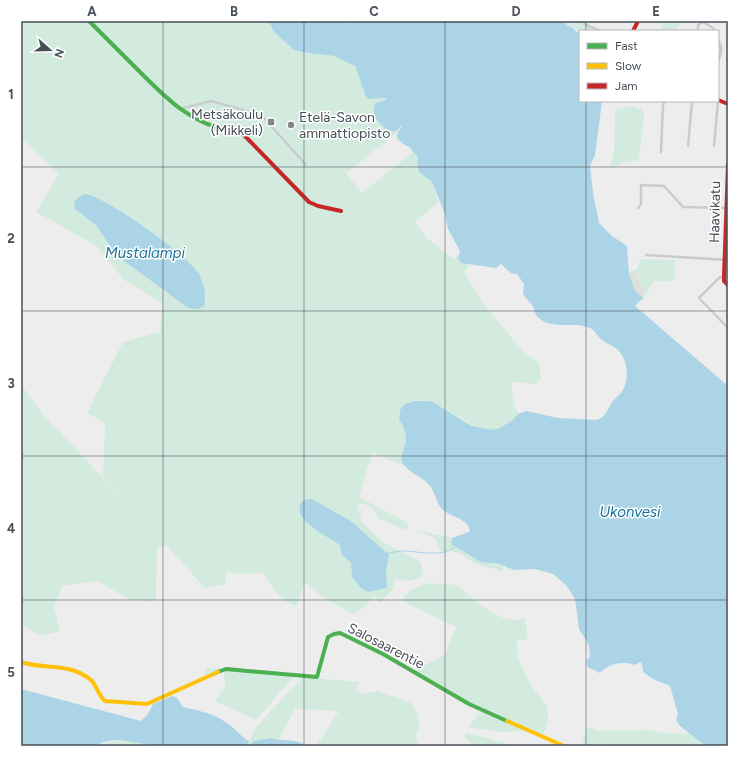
<svg xmlns="http://www.w3.org/2000/svg" width="749" height="767" font-family="Figtree,sans-serif">
  <rect width="100%" height="100%" fill="#eeeded"/>
  <path fill="#d3ebdf" d="M 21,21 L 268,21 L 275,33 L 294,50 L 308,53 L 334,56 L 356,66 L 367,99 L 387,98 L 384,101 L 375,103 C 374,107 373,110 374,113 C 376,122 388,133 396,131 L 400,127 L 402,129 L 346,173 L 362,193 L 414,151 L 419,157 C 414,171 424,173 431,181 C 435,185 437,197 439,202 L 415,222 L 428,239 L 454,259 L 459,253 L 458,258 L 461,263 L 470,265 L 464,272 L 483,303 L 512,338 L 525,353 L 539,363 L 541,378 L 536,384 L 511,382 L 514,405 L 518,414 L 528,413 L 535,423 L 540,423 L 539,427 L 530,429 L 524,426 L 521,432 L 515,433 L 512,431 L 510,433 L 510,442 L 515,451 L 507,454 L 509,460 L 506,463 L 504,461 L 502,463 L 503,466 L 501,471 L 496,470 L 492,473 L 486,475 C 478,469 476,473 469,469 C 453,460 454,437 462,423 L 469,424 L 433,402 C 416,398 401,400 399,420 C 415,442 399,444 403,465 L 372,453 L 359,497 L 406,522 L 409,527 L 404,530 L 378,518 C 376,510 367,503 357,503 L 362,522 L 384,543 L 420,561 L 423,571 L 420,578 L 409,581 L 395,580 L 393,590 L 379,603 L 376,597 C 366,602 363,611 353,614 L 324,598 L 305,582 L 297,606 C 281,603 272,585 263,573 L 236,574 L 227,571 L 225,584 L 205,588 L 166,545 L 157,548 L 156,601 L 130,600 L 98,581 L 62,586 L 54,606 L 60,631 L 41,636 L 21,625 L 21,385 L 43,414 L 125,501 L 103,476 L 105,423 L 87,413 L 123,342 L 160,332 L 162,303 L 123,279 L 98,247 L 36,212 L 59,174 L 21,138 Z
    M 565,21 L 587,21 L 586,24 L 593,27 L 592,31 L 580,31 L 580,34 L 574,27 L 567,25 Z
    M 664,21 L 681,21 L 677,31 L 660,31 Z
    M 630,106 L 641,109 L 644,114 L 639,160 L 625,162 L 611,169 L 610,166 L 614,151 L 615,110 Z
    M 640,259 L 675,260 L 674,281 L 654,281 L 643,299 L 635,291 L 629,274 L 629,272 L 637,269 Z
    M 416,530 L 452,538 L 452,544 L 481,562 L 504,566 L 501,574 L 500,571 C 493,567 486,568 479,565 C 462,558 460,548 441,552 L 435,538 Z
    M 430,583 L 449,585 L 455,584 C 471,596 491,617 513,620 C 516,620 521,618 525,618 L 528,640 L 517,640 L 518,659 L 521,666 L 532,687 L 547,706 L 548,720 L 542,738 L 525,731 L 500,732 L 468,727 L 483,710 L 412,671 L 445,655 L 456,627 L 402,601 C 407,590 419,585 430,583 Z
    M 207,668 L 216,668 L 295,675 L 256,720 L 215,701 L 225,687 L 224,672 L 204,674 Z
    M 303,677 L 360,682 L 355,690 L 362,694 L 378,691 L 411,703 L 417,713 L 420,727 L 416,735 L 419,746 L 316,746 L 339,711 L 295,709 L 278,741 L 271,738 L 253,741 L 251,746 L 247,746 L 256,727 Z
    M 589,727 L 599,731 L 651,730 L 661,733 L 692,734 L 706,746 L 615,746 L 601,744 L 582,746 L 586,729 Z
    M 468,733 L 514,746 L 473,746 L 464,736 Z
    M 128,740 L 155,746 L 96,746 L 106,743 Z"/>
  <path fill="#e1dfda" d="M 634,272 C 639,275 640,286 644,292 L 643,298 L 635,291 L 629,274 Z"/>
  <path fill="#abd4e7" d="M 268,21 L 338,21 L 346,23 L 351,21 L 565,21 L 566,25 L 573,28 L 580,35 L 580,101 L 602,101 L 595,155 L 590,166 L 593,193 L 599,223 L 612,236 L 627,246 L 629,274 L 635,291 L 643,298 L 635,306 L 728,386 L 728,746 L 706,746 L 680,726 L 676,720 L 678,714 L 670,686 L 653,679 L 643,672 L 642,664 L 640,662 L 635,665 C 623,661 609,663 600,673 L 588,667 L 586,662 L 590,656 L 589,645 L 579,629 L 575,599 L 566,585 L 553,574 L 535,569 L 514,570 L 499,564 L 481,562 L 451,544 L 452,538 L 469,532 L 470,530 C 466,517 449,517 441,508 C 436,502 435,492 430,486 C 423,476 411,475 404,465 C 395,453 416,443 399,420 L 400,410 L 405,404 L 414,401 L 427,401 L 433,402 L 471,426 L 493,430 L 500,428 L 513,420 L 518,414 L 526,411 L 558,418 L 596,420 C 609,417 608,403 618,396 C 630,386 629,362 619,351 C 614,346 606,344 601,339 C 597,336 595,330 590,328 C 575,321 554,330 540,319 C 535,316 535,311 533,306 C 530,302 526,299 523,294 L 524,284 L 517,274 L 511,273 L 501,264 L 496,268 L 461,263 L 458,258 L 460,251 L 448,229 L 445,214 L 432,182 L 419,172 L 417,162 L 418,157 L 409,147 L 403,144 L 397,138 L 397,134 L 402,127 L 400,127 L 396,131 C 388,133 376,122 374,113 C 373,110 374,107 375,103 L 384,101 L 387,98 L 367,99 L 355,66 L 334,56 L 308,53 L 294,50 L 275,33 Z
    M 85,194 C 107,197 187,255 199,274 C 205,286 206,294 204,306 C 197,310 194,310 187,307 L 117,256 L 96,225 L 75,209 L 74,202 L 80,196 Z
    M 312,499 L 352,522 L 389,555 L 386,571 L 387,588 L 368,592 L 361,588 L 352,577 L 351,563 L 342,555 L 340,545 C 329,537 305,526 300,513 C 299,511 300,506 300,504 L 304,500 Z
    M 21,689 L 141,721 L 148,714 L 153,704 L 172,696 L 177,698 L 183,707 C 200,711 212,713 227,723 C 235,728 240,736 249,741 L 247,746 C 219,746 184,749 157,746 C 138,744 113,734 96,746 L 21,746 Z
    M 271,738 C 282,742 297,738 307,746 L 251,746 L 253,741 Z"/>
  <g fill="none" stroke-linecap="round" stroke-linejoin="round">
    <path stroke="#abd4e7" stroke-width="1" d="M 387,553 C 392,553 398,551 403,551 C 417,551 443,558 455,547"/>
    <path stroke="#c9ccce" stroke-width="2.5" d="M 584,24 L 601,31
      M 698,31 L 698,25 L 703,22 L 713,28 L 714,31
      M 718,39 C 722,47 723,52 718,60
      M 179,109 L 211,101 L 258,114 L 264,118 L 306,165
      M 688,146 L 692,101
      M 714,146 L 718,101
      M 661,152 L 663,105 L 665,101
      M 638,208 L 641,204 L 641,185 L 664,186 L 683,207 L 725,208
      M 646,255 L 728,260
      M 724,276 L 719,278 L 699,298 L 728,328"/>
    <path stroke="#4caf50" stroke-width="4" d="M 89,21 C 106,38 122,54 139,71 C 167,99 190,123 230,131
      M 218,672 L 226,669 L 317,677 L 328,637 L 334,634 L 340,633 L 383,654 L 469,704 L 507,721"/>
    <path stroke="#ffc107" stroke-width="4" d="M 21,662 C 45,670 69,662 91,680 C 97,686 98,695 105,701 L 147,704 L 218,672
      M 507,721 L 564,746"/>
    <path stroke="#c62828" stroke-width="4" d="M 633,31 L 638,21
      M 718,100 L 728,104
      M 230,131 L 243,134 L 309,202 L 318,206 L 341,211
      M 728,165 L 724,276 L 724,281 L 728,285"/>
  </g>
  <path fill="none" stroke="#464e58" stroke-width="1" stroke-opacity="0.55" d="M 163,21 L 163,746M 304,21 L 304,746M 445,21 L 445,746M 586,21 L 586,31M 586,101 L 586,746M 21,167 L 728,167M 21,311 L 728,311M 21,456 L 728,456M 21,600 L 728,600"/>
  <g fill="#81868c" stroke="#fff" stroke-width="1.5">
    <rect x="267" y="118" width="8" height="8" rx="2"/>
    <circle cx="291" cy="125" r="4"/>
  </g>
  <g text-anchor="middle" dominant-baseline="central" stroke-width="3" stroke-linejoin="round" paint-order="stroke">
    <g font-size="14" fill="#464e58" stroke="#fff" text-anchor="end">
      <text x="263" y="114">Metsäkoulu<tspan x="263" dy="16">(Mikkeli)</tspan></text>
      <text x="299" y="117" text-anchor="start">Etelä-Savon<tspan x="299" dy="16">ammattiopisto</tspan></text>
    </g>
    <g font-size="14" fill="#464e58" stroke="#fff">
      <text transform="translate(715 212) rotate(-89)">Haavikatu</text>
      <text transform="translate(386 646) rotate(27)">Salosaarentie</text>
    </g>
    <g font-size="15" font-style="italic" fill="#17729a" stroke="#fff">
      <text x="145" y="253">Mustalampi</text>
      <text x="630" y="512">Ukonvesi</text>
    </g>
  </g>
  <rect width="749" height="767" fill="none" stroke="#ffffff" stroke-width="44"/>
  <rect x="579" y="30" width="140" height="72" fill="#ffffff" stroke="#b5b8bc"/>
  <rect x="587" y="43" width="20" height="6" fill="#4caf50" stroke="#b5b8bc"/>
  <text x="615" y="50" font-size="12" fill="#464e58">Fast</text>
  <rect x="587" y="63" width="20" height="6" fill="#ffc107" stroke="#b5b8bc"/>
  <text x="615" y="70" font-size="12" fill="#464e58">Slow</text>
  <rect x="587" y="83" width="20" height="6" fill="#c62828" stroke="#b5b8bc"/>
  <text x="615" y="90" font-size="12" fill="#464e58">Jam</text>
  <g transform="translate(50 50) rotate(110)" stroke="#ffffff" stroke-width="3" paint-order="stroke">
  <path d="M0-3L7 15L0 10L-7 15Z" fill="#464e58"/>
  <text y="-6" font-size="11" font-weight="bold" text-anchor="middle" fill="#464e58">N</text>
  </g>
  <rect x="22" y="22" width="705" height="723" fill="none" stroke="#464e58" stroke-width="1.5"/>
  <g font-size="13" text-anchor="middle" font-weight="bold" fill="#464e58">
    <text x="92" y="16">A</text>
    <text x="234" y="16">B</text>
    <text x="374" y="16">C</text>
    <text x="516" y="16">D</text>
    <text x="656" y="16">E</text>
    <text x="11" y="99">1</text>
    <text x="11" y="243">2</text>
    <text x="11" y="388">3</text>
    <text x="11" y="533">4</text>
    <text x="11" y="677">5</text>
  </g>
</svg>
